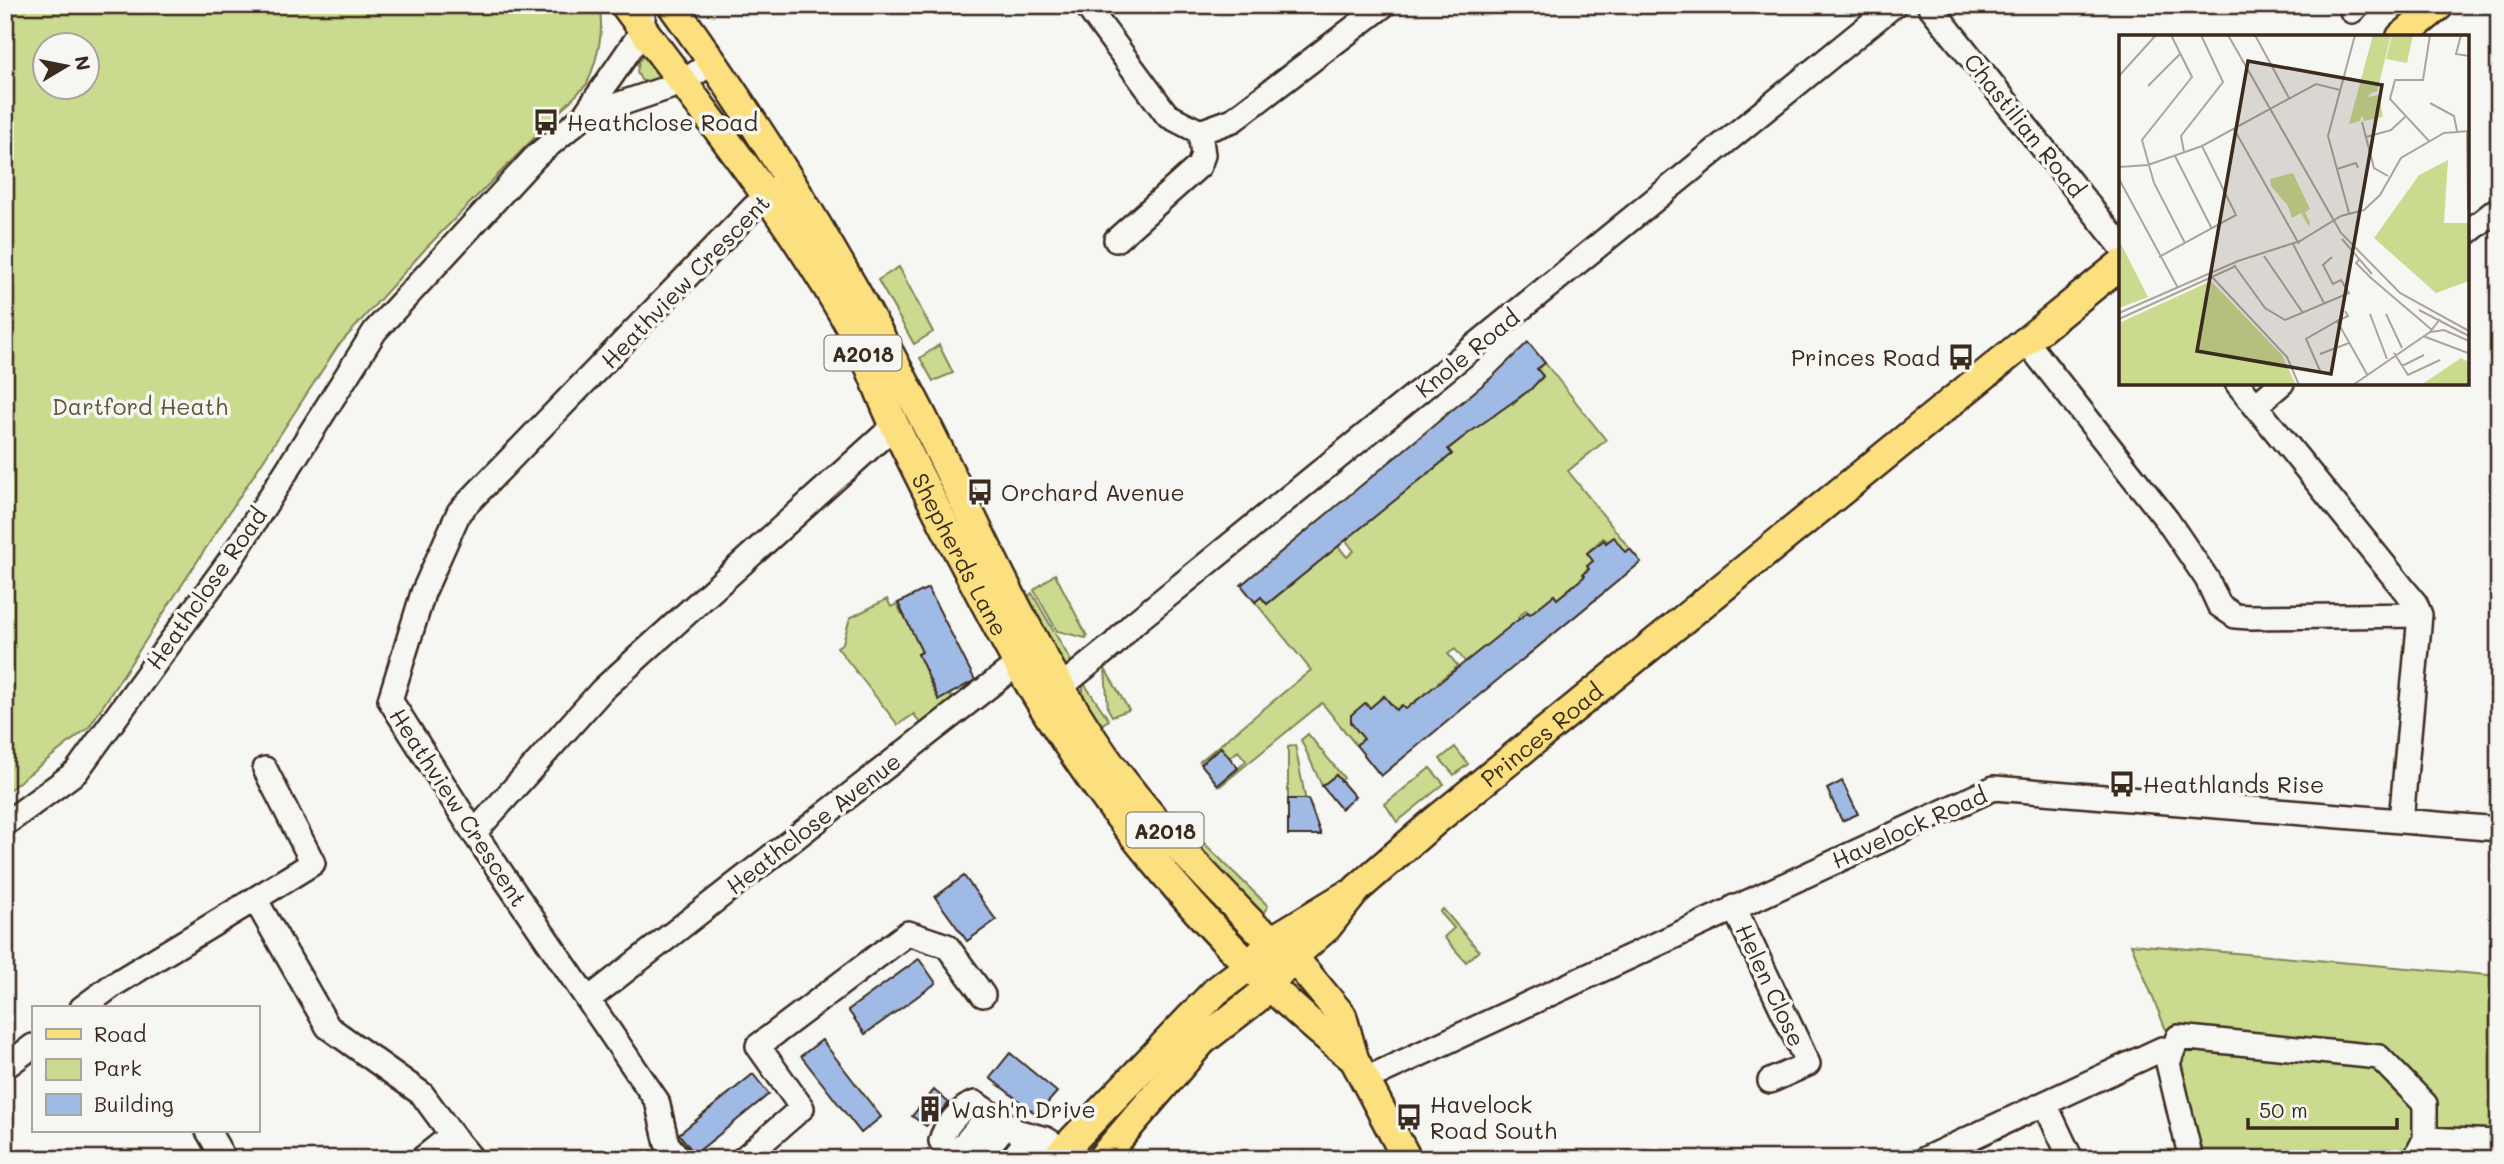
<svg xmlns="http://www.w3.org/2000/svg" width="2504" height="1164" font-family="Mali,sans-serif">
  <rect width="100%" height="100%" fill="#f6f6f2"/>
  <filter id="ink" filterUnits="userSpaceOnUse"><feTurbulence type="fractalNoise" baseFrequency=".0143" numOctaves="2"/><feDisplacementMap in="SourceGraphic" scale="14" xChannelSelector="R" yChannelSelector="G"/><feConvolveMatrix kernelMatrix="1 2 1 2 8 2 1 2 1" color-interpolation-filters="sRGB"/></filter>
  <g filter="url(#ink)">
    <path fill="#cadb90" stroke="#828257" stroke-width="2" fill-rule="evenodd" d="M 5,5 L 599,5 C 605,31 597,60 587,84 L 427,247 L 338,346 L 89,727 L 5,793 ZM 46,46 L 88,46 L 88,88 L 46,88 Z
      M 650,48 L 663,77 L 651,84 L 641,80 L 637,72 L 639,61 Z
      M 899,267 L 933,332 L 914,344 L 878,280 Z
      M 939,345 L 953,373 L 933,381 L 920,358 Z
      M 1545,363 L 1606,440 L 1568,471 L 1630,549 L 1625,552 L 1603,538 L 1587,553 L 1593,561 L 1583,574 L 1585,576 L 1557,599 L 1554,595 L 1530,615 L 1526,610 L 1518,617 L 1524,626 L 1509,639 L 1524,658 L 1520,661 L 1471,669 L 1455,649 L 1448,654 L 1458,666 L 1438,682 L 1445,691 L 1426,709 L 1418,699 L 1406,709 L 1402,705 L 1396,710 L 1384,696 L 1370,708 L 1365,704 L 1351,724 L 1369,735 L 1356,745 L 1322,703 L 1219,787 L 1246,761 L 1238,751 L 1230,758 L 1220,747 L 1199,762 L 1311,670 L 1255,602 L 1261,597 L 1267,604 L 1338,546 L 1347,557 L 1354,551 L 1345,539 L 1398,471 L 1390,461 L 1394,457 L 1416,483 L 1452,454 L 1440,439 L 1442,438 L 1451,447 L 1462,438 L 1459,434 L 1461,432 L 1446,413 L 1452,409 L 1463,423 L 1494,416 L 1503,405 L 1486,382 L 1491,378 L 1513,404 L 1543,377 L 1537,369 Z
      M 1055,574 L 1087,636 L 1086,638 L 1057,631 L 1034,590 Z
      M 1032,593 L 1076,670 L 1066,673 L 1025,600 Z
      M 887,599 L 891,607 L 897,604 L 902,614 L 909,611 L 934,646 L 918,654 L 935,675 L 928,679 L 938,699 L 950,694 L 953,701 L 921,725 L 914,714 L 898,725 L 837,647 L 843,643 L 850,618 Z
      M 1105,669 L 1129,710 L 1112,716 L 1108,709 Z
      M 1083,682 L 1109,720 L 1099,726 L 1083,697 Z
      M 1308,734 L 1344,778 L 1341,781 L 1336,775 L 1322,786 L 1301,740 Z
      M 1295,745 L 1305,797 L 1312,808 L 1299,808 L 1296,799 L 1288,799 L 1288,747 Z
      M 1455,747 L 1468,764 L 1454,775 L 1440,759 Z
      M 1430,768 L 1444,784 L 1397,822 L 1385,804 Z
      M 1204,843 L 1268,906 L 1262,915 L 1198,850 Z
      M 1443,909 L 1479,951 L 1466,962 L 1444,937 L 1454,928 L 1440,912 Z
      M 2131,944 L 2499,976 L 2499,1135 L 2434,1132 L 2435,1099 L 2384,1055 L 2166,1030 Z
      M 2195,1043 L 2377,1061 L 2418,1105 L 2412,1151 L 2367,1153 L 2367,1159 L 2195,1159 L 2172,1063 Z"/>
    <path fill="#a0bae6" stroke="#3b2a1e" stroke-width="2" d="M 1528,342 L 1545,363 L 1537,369 L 1543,376 L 1531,389 L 1462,438 L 1448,449 L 1452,454 L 1267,604 L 1261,597 L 1255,602 L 1241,585 L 1491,378 Z
      M 1614,537 L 1625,552 L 1630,549 L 1641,562 L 1381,776 L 1356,745 L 1364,739 L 1351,723 L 1351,715 L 1365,703 L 1370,708 L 1384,696 L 1396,710 L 1402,705 L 1406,709 L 1528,612 L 1530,614 L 1554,595 L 1557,599 L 1585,576 L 1583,574 L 1589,569 L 1587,566 L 1593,561 L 1587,553 L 1604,540 L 1606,543 Z
      M 928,588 L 975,680 L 939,700 L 918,654 L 922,652 L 898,603 Z
      M 1221,747 L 1238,768 L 1218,785 L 1201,764 Z
      M 1336,775 L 1355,797 L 1341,809 L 1322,786 Z
      M 1842,781 L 1858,814 L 1842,821 L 1827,789 Z
      M 1288,799 L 1308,799 L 1321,835 L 1288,835 Z
      M 964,876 L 996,920 L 967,941 L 935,897 Z
      M 919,959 L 936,983 L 865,1034 L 848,1010 Z
      M 822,1040 L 881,1117 L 861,1133 L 801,1056 Z
      M 1010,1053 L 1057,1092 L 1037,1115 L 990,1078 Z
      M 753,1074 L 769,1094 L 695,1154 L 679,1134 Z
      M 934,1090 L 949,1103 L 926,1126 L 912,1116 Z"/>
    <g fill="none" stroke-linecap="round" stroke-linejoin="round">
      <g stroke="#3b2a1e" stroke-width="28">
        <path id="minor" d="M 1086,5 L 1167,115 L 1200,132 L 1233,120 L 1384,5
          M 1929,5 L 2121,246
          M 2352,11 L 2358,5
          M 584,116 L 682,83 L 712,62
          M 2467,233 L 2499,208
          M 1116,240 L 1199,166 L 1203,155 L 1200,132
          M 2026,341 L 2167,520 L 2207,579 L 2219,605 L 2235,616 L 2249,617 L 2420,615
          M 2237,383 L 2415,603 L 2420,615 L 2401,821
          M 2255,406 L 2282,383
          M 1047,698 L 1114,644 L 1133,624 L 1894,5
          M 5,824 L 76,772 L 231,559 L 375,331 L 536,156 L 584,116 L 643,30 L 643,5
          M 474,833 L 602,690 L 895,425
          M 255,899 L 313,863 L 265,769
          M 1734,907 L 1808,1064 L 1770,1081
          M 589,999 L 1030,654
          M 82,1008 L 113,985 L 255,899 L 328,1027 L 422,1094 L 452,1135
          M 5,1067 L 33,1046
          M 1364,1080 L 1994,788 L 2499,829
          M 2045,1104 L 2071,1159
          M 208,1131 L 224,1159
          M 955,1155 L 990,1113
          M 422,1159 L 452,1135 L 472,1159
          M 680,1159 L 667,1144 L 657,1101 L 474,833 L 390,700 L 423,593 L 459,512 L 753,208 L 780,185
          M 743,1159 L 802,1108 L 758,1046 L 908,933 L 947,946 L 983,995
          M 958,1159 L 941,1141 C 944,1127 961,1107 975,1103 L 1016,1131 L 1046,1139 L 1078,1159
          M 978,1159 L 1006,1125
          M 1012,1159 L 1030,1136
          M 1925,1159 L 2162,1049
          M 2191,1159 L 2168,1063 L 2178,1037 L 2379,1057 L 2425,1104 L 2425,1139
          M 2415,1159 L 2425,1139 L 2499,1142"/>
      </g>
      <g stroke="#3b2a1e" stroke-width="33">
        <g id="major">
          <path id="s1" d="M 625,5 C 703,112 791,218 855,335 C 870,363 880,395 894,424 C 932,503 974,583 1016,660 C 1096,804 1224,957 1354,1059"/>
          <path d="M 672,5 C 765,133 847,269 919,410 C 975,521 1025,637 1094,741 C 1140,810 1200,870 1257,929 L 1274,939 L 1293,957 L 1342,1016 L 1354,1059 L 1407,1159"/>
          <path d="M 2401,37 L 2440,5"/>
          <path d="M 1055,1159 L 1216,991 L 1249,966 L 1274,939 L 1345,896"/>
          <path id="s2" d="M 1101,1159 L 1202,1041 L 1256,999 L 1293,957 L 1327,927 L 1357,889 L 1435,821 L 2121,264"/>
        </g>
      </g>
      <use href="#minor" stroke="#f6f6f2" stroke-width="23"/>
      <use href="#major" stroke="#fce080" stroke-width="28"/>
    </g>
  </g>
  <defs>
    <g id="bus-bare" transform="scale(2.1)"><path d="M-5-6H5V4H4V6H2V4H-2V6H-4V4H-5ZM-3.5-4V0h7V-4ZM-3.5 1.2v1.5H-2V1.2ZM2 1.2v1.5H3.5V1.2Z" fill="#3b2a1e" stroke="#f6f6f2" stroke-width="2.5" paint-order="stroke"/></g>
    <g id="building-bare" transform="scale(2.1)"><path d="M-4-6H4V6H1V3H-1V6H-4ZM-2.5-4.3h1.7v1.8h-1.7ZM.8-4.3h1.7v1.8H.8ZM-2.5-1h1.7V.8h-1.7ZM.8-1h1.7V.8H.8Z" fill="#3b2a1e" stroke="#f6f6f2" stroke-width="2.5" paint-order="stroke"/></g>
  </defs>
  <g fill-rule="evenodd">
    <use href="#bus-bare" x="546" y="122"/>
    <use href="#bus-bare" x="1961" y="357"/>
    <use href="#bus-bare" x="980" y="492"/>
    <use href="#bus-bare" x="2122" y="784"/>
    <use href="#building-bare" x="930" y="1109"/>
    <use href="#bus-bare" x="1409" y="1117"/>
  </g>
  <g text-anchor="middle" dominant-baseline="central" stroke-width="7" stroke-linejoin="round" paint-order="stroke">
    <g fill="#f6f6f2" stroke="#73675e" stroke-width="2">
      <rect x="824.5" y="335.5" width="77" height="35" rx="5"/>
      <rect x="1126.5" y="812.5" width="77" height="35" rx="5"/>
    </g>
    <g font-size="21" font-weight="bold" fill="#3b2a1e">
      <text x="863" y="353">A2018</text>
      <text x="1165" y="830">A2018</text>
    </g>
    <g font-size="23" fill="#3b2a1e" stroke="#f6f6f2" text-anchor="start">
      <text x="567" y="122">Heathclose Road</text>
      <text x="1940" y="357" text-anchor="end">Princes Road</text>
      <text x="1001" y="492">Orchard Avenue</text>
      <text x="2143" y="784">Heathlands Rise</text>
      <text x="1430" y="1104">Havelock<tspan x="1430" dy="26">Road South</tspan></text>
      <text x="951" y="1109">Wash'n Drive</text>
    </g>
    <g font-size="23" fill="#3b2a1e" stroke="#f6f6f2">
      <text transform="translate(2025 125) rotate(51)">Chastilian Road</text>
      <text transform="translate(685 281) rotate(-46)">Heathview Crescent</text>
      <text transform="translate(1467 353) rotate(-39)">Knole Road</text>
      <text stroke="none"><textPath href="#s1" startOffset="646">Shepherds Lane</textPath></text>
      <text transform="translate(206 588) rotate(-55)">Heathclose Road</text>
      <text stroke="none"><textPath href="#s2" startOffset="614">Princes Road</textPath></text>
      <text transform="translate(459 807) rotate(57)">Heathview Crescent</text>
      <text transform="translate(813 823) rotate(-38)">Heathclose Avenue</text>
      <text transform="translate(1909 827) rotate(-24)">Havelock Road</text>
      <text transform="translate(1771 985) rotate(65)">Helen Close</text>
    </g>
    <g font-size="23" fill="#5f563a" stroke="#f6f6f2">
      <text x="140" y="406">Dartford Heath</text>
    </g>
  </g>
  <g transform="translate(2119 35)">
    <rect width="350" height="350" fill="#f6f6f2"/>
    <path d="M 254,0 L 272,0 L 258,57 L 254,57 L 248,62 L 260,60 L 264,82 L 245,86 L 243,80 L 241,86 L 230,89 ZM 273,0 L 294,0 L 288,28 L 267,24 ZM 329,125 L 325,188 L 350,188 L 350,246 L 317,258 L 255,203 L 300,140 ZM 174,138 L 191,174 L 186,177 L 193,191 L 191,187 L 190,192 L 182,178 L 173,183 L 169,171 L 152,151 L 151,144 ZM 0,205 L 29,262 L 0,273 ZM 92,246 L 163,320 L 177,350 L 0,350 L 0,288 ZM 342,323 L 350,327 L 350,350 L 302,350 Z" fill="#cadb90"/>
    <path fill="none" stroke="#aba49d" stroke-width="2" d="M 52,0 L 73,42 L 23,105 L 35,148 L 66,208M 109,0 L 222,198 L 281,258 L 350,296M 136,0 L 170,63M 342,0 L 337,19 L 350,21M 0,41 L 37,0M 29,51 L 62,18M 311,68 L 335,81 L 338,96M 243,87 L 255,133 L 269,141M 115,94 L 180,209M 348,97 L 349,175M 247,102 L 272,95 L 286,82M 310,106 L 271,64 L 276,45 L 304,45 L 311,0M 65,117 L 62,101 L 104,47 L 82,0M 56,121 L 93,194M 0,132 L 29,130 L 83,111 L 197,49 L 221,55M 218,134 L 237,128 L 239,133M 0,144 L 59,253M 230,178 L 209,101 L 236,0M 223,204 L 253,239M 174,209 L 205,268M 145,221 L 184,278M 40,222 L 117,180 L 83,111M 240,225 L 237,228 L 252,243 L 313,295M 115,230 L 146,273 L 166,285 L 230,258 L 222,245 L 214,249 L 204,230 L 213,222M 93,242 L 168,322 L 180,350M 300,275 L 350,301M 226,276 L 229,281 L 218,286 L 249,341M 0,278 L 119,226 L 181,206 L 222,181 L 245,175 L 261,160 L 282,123 L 325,98 L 350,96M 251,279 L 268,324M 267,279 L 283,313M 0,284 L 117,231M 312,297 L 325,295 L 350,306M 304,301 L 349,318M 275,318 L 289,340 L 321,325M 201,319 L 230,308M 283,331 L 305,320M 202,338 L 187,304 L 218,286M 234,350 L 311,297 L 321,284"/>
    <path fill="#3b2a1e" fill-opacity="0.15" stroke="#3b2a1e" stroke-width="3.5" d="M 129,26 L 263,50 L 212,339 L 78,316 Z"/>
    <rect width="350" height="350" fill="none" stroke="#3b2a1e" stroke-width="3.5"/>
  </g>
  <rect width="2504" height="1164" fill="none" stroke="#f6f6f2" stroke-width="28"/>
  <rect x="14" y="14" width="2476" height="1136" fill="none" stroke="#3b2a1e" stroke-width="2.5" filter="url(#ink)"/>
  <rect x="32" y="1006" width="228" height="126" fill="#f6f6f2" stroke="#aba49d" stroke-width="2"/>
  <rect x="46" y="1029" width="35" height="10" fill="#fce080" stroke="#aba49d" stroke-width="2"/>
  <text x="94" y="1042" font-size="21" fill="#3b2a1e">Road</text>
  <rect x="46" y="1059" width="35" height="21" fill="#cadb90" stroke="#aba49d" stroke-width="2"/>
  <text x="94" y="1076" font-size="21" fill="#3b2a1e">Park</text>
  <rect x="46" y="1094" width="35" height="21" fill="#a0bae6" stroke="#aba49d" stroke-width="2"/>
  <text x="94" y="1112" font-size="21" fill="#3b2a1e">Building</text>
  <g transform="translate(66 66) rotate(80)"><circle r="33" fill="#f6f6f2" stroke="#aba49d" stroke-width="2"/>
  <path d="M0-5L12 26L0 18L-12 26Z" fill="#3b2a1e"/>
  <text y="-10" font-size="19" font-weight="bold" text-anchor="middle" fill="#3b2a1e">N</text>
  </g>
  <path d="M2248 1118v10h149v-10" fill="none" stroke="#3b2a1e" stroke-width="3.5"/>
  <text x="2259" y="1118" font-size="21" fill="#3b2a1e" stroke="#f6f6f2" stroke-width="5" paint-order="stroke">50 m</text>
</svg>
